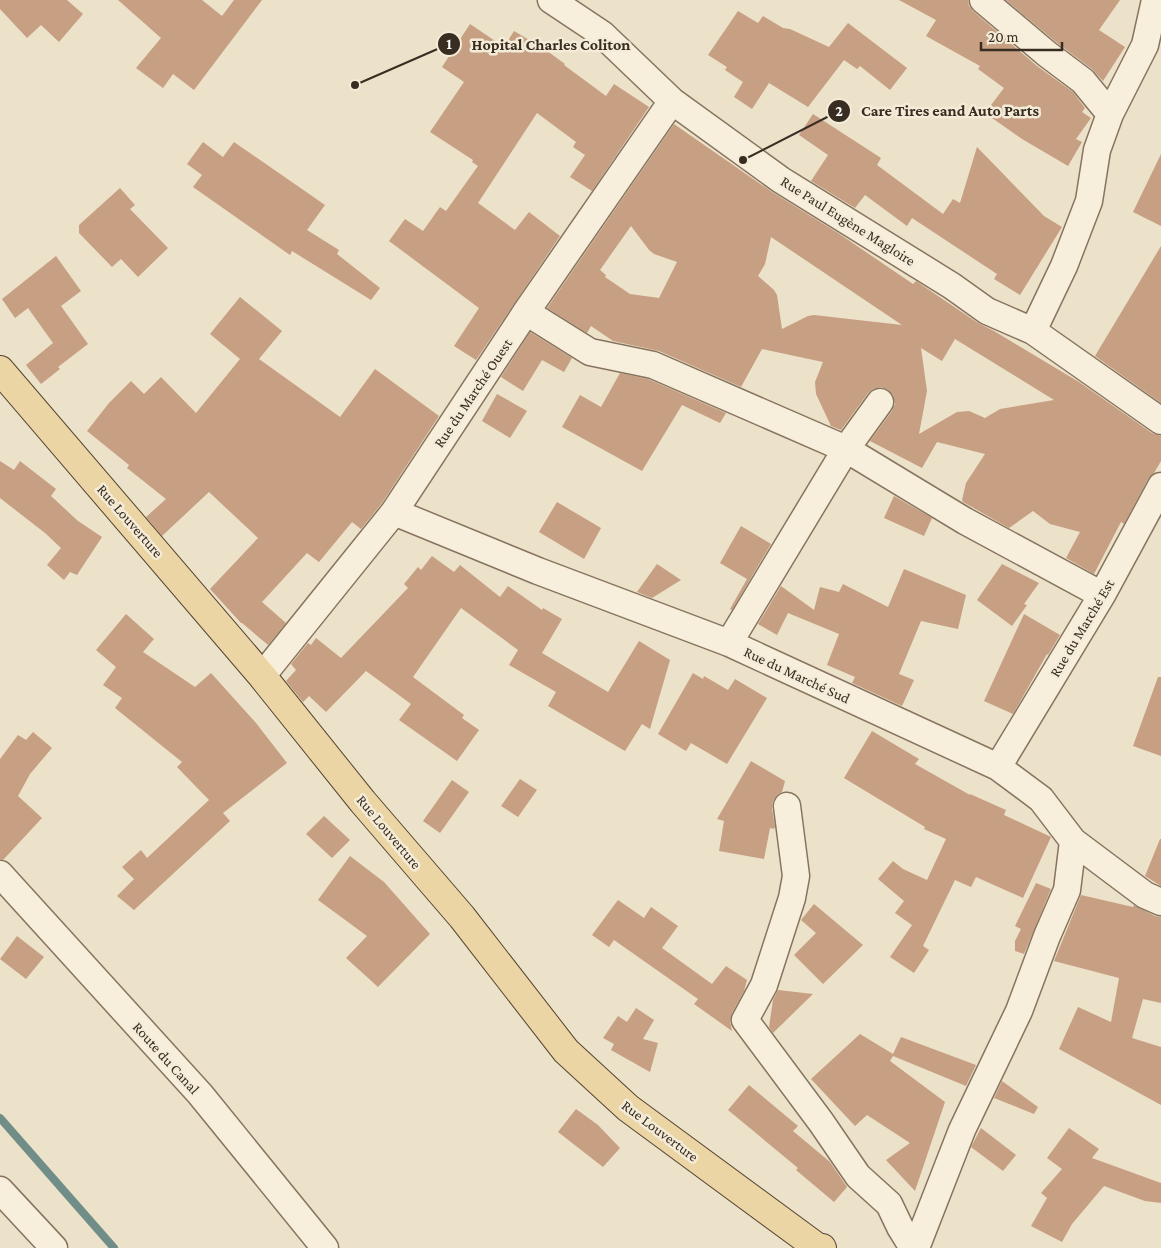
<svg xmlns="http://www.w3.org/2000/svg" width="1161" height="1248" font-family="'Crimson Pro',serif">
  <rect width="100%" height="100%" fill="#ece1c9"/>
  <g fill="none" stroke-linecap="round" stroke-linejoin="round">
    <path stroke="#708e87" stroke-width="8" d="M 0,1118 L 114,1248"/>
  </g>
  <path fill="#c79f82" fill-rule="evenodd" d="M 0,0 L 67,0 L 83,14 L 59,42 L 41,25 L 27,38 L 0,9 Z
    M 118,0 L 202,0 L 222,16 L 234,0 L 262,0 L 194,90 L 173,74 L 163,88 L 136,68 L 161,38 Z
    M 899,0 L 968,0 L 969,6 L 973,11 L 1037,66 L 1073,92 L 1085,108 L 1082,112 L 1091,118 L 1076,139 L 1082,142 L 1068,166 L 1022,139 L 985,113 L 1004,88 L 978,69 L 980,66 L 926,36 L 936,20 Z
    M 1006,0 L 1120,0 L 1099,30 L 1125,47 L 1103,81 L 1092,69 L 1056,42 Z
    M 738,11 L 758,23 L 763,16 L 783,28 L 790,29 L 829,47 L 848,23 L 907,68 L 890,90 L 860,66 L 857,69 L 844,60 L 808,107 L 769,83 L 752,109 L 734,97 L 743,82 L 725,70 L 727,67 L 708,55 Z
    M 470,24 L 504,47 L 514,31 L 531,41 L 532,40 L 565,64 L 564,65 L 606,96 L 614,84 L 649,107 L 592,191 L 570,177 L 585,155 L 573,147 L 576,142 L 537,113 L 478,203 L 515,230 L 529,212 L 560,236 L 476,360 L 454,346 L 479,308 L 389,241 L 405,219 L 423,231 L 440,207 L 446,211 L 478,166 L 472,162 L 473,160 L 430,132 L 464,82 L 442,67 Z
    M 813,114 L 881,158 L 877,165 L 943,214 L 953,199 L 960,203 L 977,147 L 1044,216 L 1062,227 L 1020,295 L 994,279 L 997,274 L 912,218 L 907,226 L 865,195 L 855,208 L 811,181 L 828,155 L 799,135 Z
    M 674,124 L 772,192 L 838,233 L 913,284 L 916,281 L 978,323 L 994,331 L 1079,382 L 1152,433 L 1161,436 L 1161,461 L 1154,473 L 1148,479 L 1124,524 L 1121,522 L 1094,574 L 1066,558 L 1080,532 L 1050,524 L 1033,511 L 1009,528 L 963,502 L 962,500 L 966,483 L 985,454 L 937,442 L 922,468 L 870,441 L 892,411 L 895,404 L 893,395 L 888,390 L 881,387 L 873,389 L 868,393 L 841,430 L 831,426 L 816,394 L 815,382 L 823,362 L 762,349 L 741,387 L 659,351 L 613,341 L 591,326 L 587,333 L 547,308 ZM 631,226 L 649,250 L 654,254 L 677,262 L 659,298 L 630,294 L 605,277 L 606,275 L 600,270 ZM 771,237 L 902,325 L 814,315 L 808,316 L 782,329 L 777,295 L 774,290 L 758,276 L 765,264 ZM 955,339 L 1054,400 L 1000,409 L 985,418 L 969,411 L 957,412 L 919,434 L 927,391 L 921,348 L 942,361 Z
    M 203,142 L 223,157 L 234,142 L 325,205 L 307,230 L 339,250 L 337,254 L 380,288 L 371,300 L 292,251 L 290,255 L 193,187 L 202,175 L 187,164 Z
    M 1161,154 L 1161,226 L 1133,212 Z
    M 120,188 L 135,205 L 130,209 L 168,248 L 138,277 L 121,259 L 112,267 L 79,233 L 79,225 Z
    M 1161,246 L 1161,403 L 1095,356 Z
    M 56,256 L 81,291 L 61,306 L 88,344 L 58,367 L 60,369 L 41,384 L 26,365 L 53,343 L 28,308 L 15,318 L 2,299 Z
    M 240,297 L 282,331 L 259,359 L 340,417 L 375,369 L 439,416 L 382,503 L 361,529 L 352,522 L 319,562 L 307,553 L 262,602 L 286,623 L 268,645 L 242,623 L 241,623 L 210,589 L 258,538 L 209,492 L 162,536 L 146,517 L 166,499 L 127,468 L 129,465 L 87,431 L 109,403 L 131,381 L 144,394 L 161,377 L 196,413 L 240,359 L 210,334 Z
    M 530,332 L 572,358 L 564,372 L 542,360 L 523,391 L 501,377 Z
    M 620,373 L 648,379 L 726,413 L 720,423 L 682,405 L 642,471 L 562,427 L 580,395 L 601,407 Z
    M 497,394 L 527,411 L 510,438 L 482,421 Z
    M 0,461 L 14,470 L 20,461 L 56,489 L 51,496 L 78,521 L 102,537 L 77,575 L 70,572 L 64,580 L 47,565 L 61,548 L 45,533 L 0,498 Z
    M 894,496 L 932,518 L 924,536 L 884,518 Z
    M 557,502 L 601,528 L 584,559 L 539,532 Z
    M 741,526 L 771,544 L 732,610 L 730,609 L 747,579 L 720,563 Z
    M 432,556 L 454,572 L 460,565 L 500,597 L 508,586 L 542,610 L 543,608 L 562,619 L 542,653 L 608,692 L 639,641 L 670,660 L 650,729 L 642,724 L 625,751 L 548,706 L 556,692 L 509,665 L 518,650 L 461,608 L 413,677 L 464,715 L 462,718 L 479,730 L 457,761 L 399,720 L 411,704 L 366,671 L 326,712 L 309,696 L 303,702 L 286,681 L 296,670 L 291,664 L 308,643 L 311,645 L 316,638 L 341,658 L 408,588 L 404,584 L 418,567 L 421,570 Z
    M 657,564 L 681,580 L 652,598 L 637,592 Z
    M 1002,564 L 1039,583 L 1024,604 L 1027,605 L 1012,626 L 977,600 Z
    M 904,569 L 966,595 L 958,629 L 921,621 L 899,674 L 914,680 L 902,706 L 852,683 L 855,677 L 827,665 L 839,634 L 788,613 L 777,635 L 758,624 L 781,586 L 814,610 L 820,587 L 839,592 L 843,584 L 888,607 Z
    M 126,614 L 154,639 L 143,652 L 195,687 L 211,673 L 256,723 L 287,763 L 223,813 L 230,821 L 134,910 L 117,896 L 134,879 L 122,867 L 141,850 L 147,858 L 209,800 L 177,767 L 182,762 L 115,708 L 122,698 L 103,685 L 116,667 L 96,650 Z
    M 1024,614 L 1060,635 L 1048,655 L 1047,654 L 1013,714 L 984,701 Z
    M 693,673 L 703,679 L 704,676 L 728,690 L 735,679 L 767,698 L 727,764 L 691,743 L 686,751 L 658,734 Z
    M 1158,677 L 1161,677 L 1161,756 L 1133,746 Z
    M 872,731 L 919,759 L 915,764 L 970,795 L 970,794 L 1006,810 L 1004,815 L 1051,837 L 1023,898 L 976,877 L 971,887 L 955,880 L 923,946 L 929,950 L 914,973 L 890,957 L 912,925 L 895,913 L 904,901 L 878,879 L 893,861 L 903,869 L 927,880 L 946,839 L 924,829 L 925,827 L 844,778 Z
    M 33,732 L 52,748 L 30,774 L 18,796 L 42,818 L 3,860 L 0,859 L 0,759 L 18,735 L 26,740 Z
    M 751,761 L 785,781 L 782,792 L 778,794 L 773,801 L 772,808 L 775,827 L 774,829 L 770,828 L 764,859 L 719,851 L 724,821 L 717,819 Z
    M 520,779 L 537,790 L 518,817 L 501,806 Z
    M 452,780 L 469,792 L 440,833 L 423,821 Z
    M 324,816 L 350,840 L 332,858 L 306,834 Z
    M 1160,839 L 1161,839 L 1161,886 L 1145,876 Z
    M 350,856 L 384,882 L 430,934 L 378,987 L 346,958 L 367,936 L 318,900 Z
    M 1036,883 L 1051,889 L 1024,954 L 1015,951 L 1015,941 L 1021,929 L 1015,926 Z
    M 1081,895 L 1133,907 L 1134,905 L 1155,916 L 1161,917 L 1161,1003 L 1143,999 L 1132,1038 L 1161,1047 L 1161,1105 L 1059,1049 L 1078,1007 L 1111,1022 L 1119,978 L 1054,961 Z
    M 618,900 L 644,918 L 651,907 L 678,926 L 662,948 L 712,984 L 726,966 L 747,980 L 744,991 L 732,1013 L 730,1021 L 732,1031 L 694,1004 L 698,999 L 614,940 L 609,947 L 592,935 Z
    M 814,904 L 863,945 L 823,984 L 794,955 L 816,933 L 801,920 Z
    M 17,936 L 44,957 L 26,979 L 0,959 Z
    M 778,990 L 813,994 L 773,1033 L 769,1027 L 773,1000 Z
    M 636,1008 L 654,1020 L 643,1039 L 658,1043 L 650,1072 L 611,1050 L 614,1044 L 603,1038 L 618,1016 L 627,1022 Z
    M 860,1034 L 893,1054 L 901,1037 L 976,1065 L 966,1086 L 893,1056 L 890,1061 L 945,1102 L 915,1191 L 886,1160 L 910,1143 L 867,1115 L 855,1126 L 811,1079 Z
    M 1002,1081 L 1038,1107 L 1034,1114 L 994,1098 Z
    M 749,1085 L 798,1126 L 793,1131 L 830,1162 L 847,1187 L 834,1202 L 796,1170 L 798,1168 L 728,1110 Z
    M 576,1109 L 598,1125 L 620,1148 L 603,1167 L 558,1132 Z
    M 981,1128 L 1016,1155 L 1003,1171 L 971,1147 Z
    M 1069,1128 L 1099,1149 L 1092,1158 L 1161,1183 L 1161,1203 L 1145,1201 L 1104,1186 L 1072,1224 L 1062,1242 L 1031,1226 L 1047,1198 L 1041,1193 L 1062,1169 L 1047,1158 Z"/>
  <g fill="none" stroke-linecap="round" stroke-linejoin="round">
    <g stroke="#87745f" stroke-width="29">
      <path id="minor" d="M 551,0 L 602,34 L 672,101 L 781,180 L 952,286 L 987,311 L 1033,331 L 1161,421
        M 983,0 L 1047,54 L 1083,81 L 1110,114
        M 526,312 L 590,352 L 653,365 L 846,449 L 965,521 L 1102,595
        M 1033,331 L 1064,266 L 1089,201 L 1097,150 L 1110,114 L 1145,45 L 1155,0
        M 394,512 L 538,571 L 729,643 L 998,767 L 1041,799 L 1073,841 L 1145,895 L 1161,902
        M 729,643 L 846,449 L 880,402
        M 262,676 L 394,512 L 526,312 L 672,101
        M 998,767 L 1102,595 L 1161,486
        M 787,806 L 796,876 L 792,898 L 764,985 L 745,1020 L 821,1122 L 858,1176 L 889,1204 L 900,1227 L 913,1248
        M 0,874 L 200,1094 L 325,1248
        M 0,1190 L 54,1248
        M 916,1248 L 962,1130 L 1019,1011 L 1047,936 L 1067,890 L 1073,841"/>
    </g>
    <g stroke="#554332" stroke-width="30">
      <path id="major" d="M 0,370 L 262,676 L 363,802 L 462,917 L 566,1051 L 628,1108 L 817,1247 L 822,1248"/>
    </g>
    <use href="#minor" stroke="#f7efdc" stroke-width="26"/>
    <use href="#major" stroke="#ebd5a4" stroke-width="28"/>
  </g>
  <g text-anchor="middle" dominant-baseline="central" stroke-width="5" stroke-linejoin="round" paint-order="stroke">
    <g font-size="15" fill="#382d21" stroke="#f4ecd8">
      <text transform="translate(848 221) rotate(32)">Rue Paul Eugène Magloire</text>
      <text transform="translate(473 393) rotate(-56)">Rue du Marché Ouest</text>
      <text transform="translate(130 521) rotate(49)">Rue Louverture</text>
      <text transform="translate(1082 628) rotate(-59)">Rue du Marché Est</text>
      <text transform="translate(797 675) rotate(25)">Rue du Marché Sud</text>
      <text transform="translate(389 832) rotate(50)">Rue Louverture</text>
      <text transform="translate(166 1058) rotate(48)">Route du Canal</text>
      <text transform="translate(660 1131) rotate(37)">Rue Louverture</text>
    </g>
  </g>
  <path fill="none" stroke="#382d21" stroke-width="2" d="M355 85L449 44M743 160L839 111"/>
  <g fill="#382d21" stroke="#f4ecd8" stroke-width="2">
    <circle cx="355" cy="85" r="5"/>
    <circle cx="743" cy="160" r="5"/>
    <circle cx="449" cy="44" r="12"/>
    <circle cx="839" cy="111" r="12"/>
  </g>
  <g font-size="15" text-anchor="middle" font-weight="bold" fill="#fff">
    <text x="449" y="49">1</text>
    <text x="839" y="116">2</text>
  </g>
  <g font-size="16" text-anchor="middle" font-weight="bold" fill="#382d21" stroke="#f4ecd8" stroke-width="5" stroke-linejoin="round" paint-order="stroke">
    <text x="551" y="50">Hopital Charles Coliton</text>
    <text x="950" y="116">Care Tires eand Auto Parts</text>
  </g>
  <path d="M981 42v8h81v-8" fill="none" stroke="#382d21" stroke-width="2.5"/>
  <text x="988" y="42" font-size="15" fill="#382d21" stroke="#f4ecd8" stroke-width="4" paint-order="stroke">20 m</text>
</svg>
